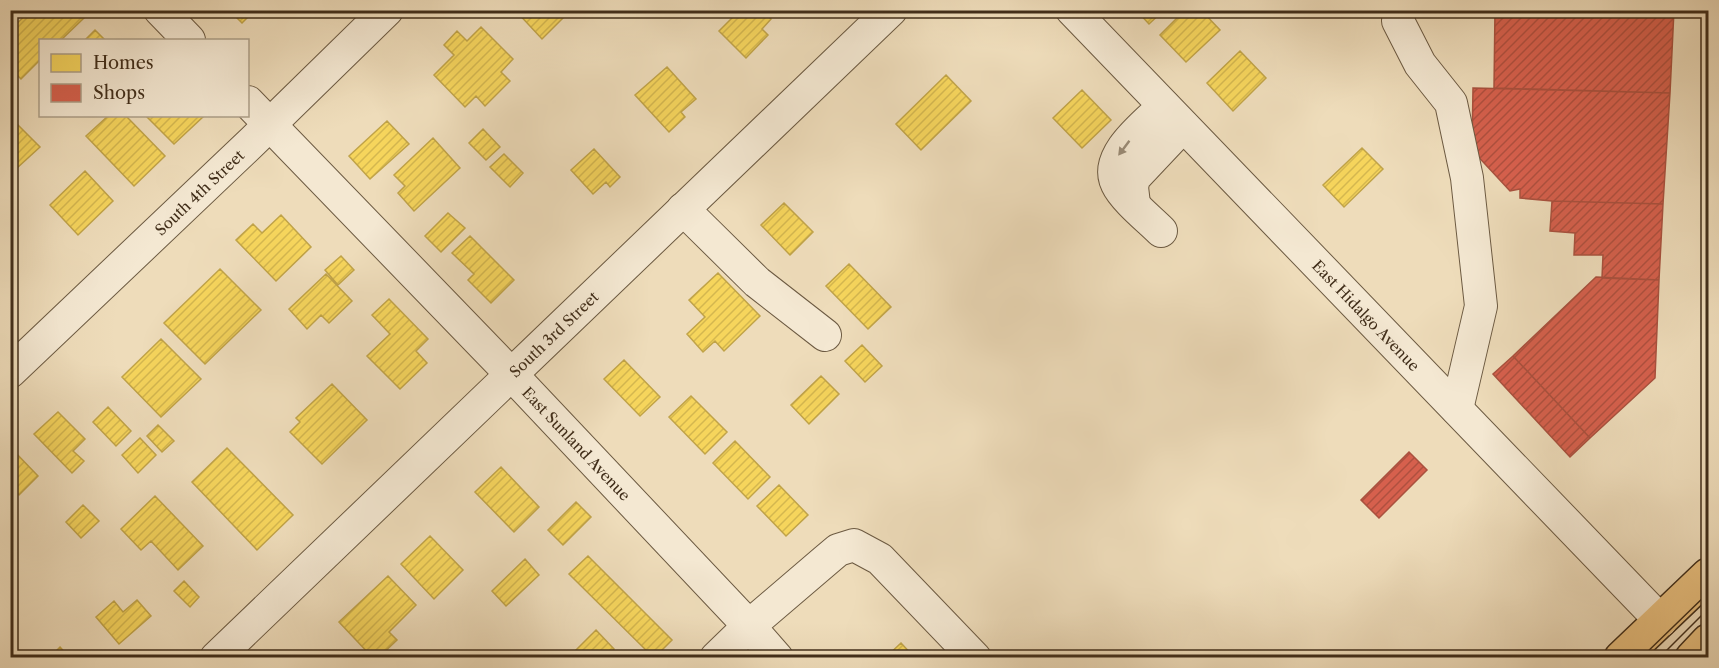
<svg xmlns="http://www.w3.org/2000/svg" width="1719" height="668" font-family="'Libre Caslon Text',serif">
  <defs>
    <pattern id="homes-hatch" width="6" height="6" patternUnits="userSpaceOnUse" patternTransform="scale(1.5)"><rect width="6" height="6" fill="#f6d55c"/><path d="M-1 1l2-2M0 6l6-6M5 7l2-2" fill="none" stroke="#d4b74f"/></pattern>
    <pattern id="shops-hatch" width="6" height="6" patternUnits="userSpaceOnUse" patternTransform="scale(1.5)"><rect width="6" height="6" fill="#d6604d"/><path d="M-1 1l2-2M0 6l6-6M5 7l2-2" fill="none" stroke="#af503f"/></pattern>
  </defs>
  <rect width="100%" height="100%" fill="#eedcba"/>
  <filter id="stains"><feTurbulence type="fractalNoise" baseFrequency=".00333" numOctaves="4"/><feColorMatrix values="0 0 0 0 .2 0 0 0 0 .09 0 0 0 0 .02 0 0 0 .5 -.17"/></filter>
  <radialGradient id="worn" r=".72"><stop offset=".6" stop-color="#630" stop-opacity="0"/><stop offset="1" stop-color="#630" stop-opacity=".3"/></radialGradient>
  <path fill="url(#homes-hatch)" stroke="#c0a348" stroke-width="1.5" d="M 31,10 L 76,10 L 84,18 L 61,40 L 40,40 L 40,60 L 21,79 L 10,68 L 10,30 Z
    M 229,10 L 255,10 L 242,23 Z
    M 515,10 L 571,10 L 542,39 Z
    M 740,10 L 762,10 L 771,19 L 762,29 L 768,35 L 746,58 L 719,31 Z
    M 1136,10 L 1164,10 L 1149,24 Z
    M 1185,10 L 1201,10 L 1220,30 L 1186,62 L 1160,35 Z
    M 481,27 L 513,59 L 501,72 L 510,81 L 485,106 L 476,96 L 465,107 L 434,75 L 454,55 L 444,45 L 457,31 L 467,41 Z
    M 95,30 L 105,40 L 85,40 Z
    M 1240,51 L 1266,78 L 1233,111 L 1207,83 Z
    M 667,67 L 696,99 L 681,112 L 685,117 L 669,132 L 635,95 Z
    M 946,75 L 971,101 L 921,150 L 896,124 Z
    M 1082,90 L 1111,120 L 1082,148 L 1053,118 Z
    M 108,116 L 126,116 L 165,156 L 134,186 L 86,136 Z
    M 146,116 L 204,116 L 174,144 Z
    M 387,121 L 409,144 L 370,179 L 349,156 Z
    M 17,124 L 40,147 L 17,168 L 10,161 L 10,131 Z
    M 483,129 L 500,147 L 486,160 L 469,143 Z
    M 433,138 L 460,168 L 414,211 L 398,193 L 405,186 L 394,175 Z
    M 1362,148 L 1383,169 L 1344,207 L 1323,185 Z
    M 594,149 L 620,177 L 610,187 L 606,182 L 593,194 L 571,170 Z
    M 504,154 L 523,173 L 510,187 L 490,167 Z
    M 85,171 L 113,201 L 78,235 L 50,205 Z
    M 784,203 L 813,232 L 790,255 L 761,225 Z
    M 448,213 L 465,228 L 441,252 L 425,236 Z
    M 281,215 L 311,247 L 276,281 L 236,240 L 253,224 L 262,233 Z
    M 470,236 L 514,280 L 491,303 L 468,280 L 474,274 L 452,253 Z
    M 341,256 L 354,270 L 338,285 L 325,270 Z
    M 849,264 L 891,307 L 868,329 L 826,286 Z
    M 220,269 L 261,310 L 205,364 L 164,323 Z
    M 718,273 L 760,316 L 724,351 L 715,341 L 703,352 L 687,334 L 705,317 L 689,300 Z
    M 326,274 L 352,301 L 329,323 L 321,315 L 307,329 L 289,309 Z
    M 389,299 L 428,339 L 416,351 L 427,363 L 400,389 L 367,356 L 390,334 L 372,315 Z
    M 161,339 L 201,379 L 161,417 L 122,377 Z
    M 862,345 L 882,366 L 865,382 L 845,361 Z
    M 624,360 L 660,397 L 640,416 L 604,379 Z
    M 821,376 L 839,394 L 809,424 L 791,405 Z
    M 332,384 L 367,420 L 322,464 L 290,432 L 300,422 L 296,418 Z
    M 691,396 L 727,432 L 705,454 L 669,417 Z
    M 108,407 L 131,431 L 116,446 L 93,422 Z
    M 58,412 L 85,439 L 73,451 L 84,461 L 72,473 L 34,434 Z
    M 158,425 L 174,441 L 162,452 L 147,436 Z
    M 140,438 L 156,455 L 138,473 L 122,455 Z
    M 735,441 L 770,477 L 748,499 L 713,463 Z
    M 227,448 L 293,515 L 257,550 L 192,482 Z
    M 12,449 L 38,476 L 19,495 L 10,486 L 10,451 Z
    M 501,467 L 539,507 L 514,532 L 475,492 Z
    M 779,485 L 808,515 L 786,536 L 757,506 Z
    M 155,496 L 203,546 L 178,570 L 151,541 L 141,550 L 121,529 Z
    M 576,502 L 591,517 L 563,545 L 548,530 Z
    M 83,505 L 99,521 L 81,538 L 66,522 Z
    M 430,536 L 463,570 L 434,599 L 401,564 Z
    M 588,556 L 672,640 L 654,658 L 569,574 Z
    M 525,559 L 539,575 L 506,606 L 492,591 Z
    M 388,576 L 416,605 L 389,632 L 397,640 L 378,658 L 373,658 L 339,622 Z
    M 184,581 L 199,597 L 190,607 L 174,591 Z
    M 137,600 L 151,616 L 119,644 L 96,617 L 114,601 L 123,612 Z
    M 596,630 L 614,649 L 605,658 L 568,658 Z
    M 901,643 L 915,658 L 885,658 Z
    M 60,647 L 70,658 L 49,658 Z"/>
  <path fill="url(#shops-hatch)" stroke="#a9513e" stroke-width="1.5" d="M 1495,10 L 1674,10 L 1670,93 L 1494,88 Z
    M 1473,88 L 1670,93 L 1663,204 L 1552,201 L 1520,198 L 1520,189 L 1510,191 L 1472,150 Z
    M 1552,201 L 1663,204 L 1659,280 L 1602,278 L 1603,255 L 1574,255 L 1575,233 L 1550,231 Z
    M 1596,277 L 1659,280 L 1655,378 L 1590,438 L 1513,356 Z
    M 1513,356 L 1590,438 L 1570,457 L 1493,374 Z
    M 1409,452 L 1427,470 L 1379,518 L 1361,500 Z"/>
  <g fill="none" stroke-linecap="round" stroke-linejoin="round">
    <g stroke="#6c5a42" stroke-width="34">
      <g id="minor">
        <path d="M 160,10 L 189,40"/>
        <path id="s1" d="M 1072,10 L 1661,621"/>
        <path d="M 1400,10 L 1398,21 L 1420,64 L 1451,103 L 1467,178 L 1481,306 L 1457,409"/>
        <path id="s2" d="M 248,102 L 511,374 L 749,626 L 777,658"/>
        <path d="M 1134,204 L 1132,187 L 1134,178 L 1183,126"/>
        <path d="M 683,209 L 757,282 L 825,335"/>
        <path d="M 1161,231 C 1149,219 1124,199 1117,184 C 1103,155 1146,124 1164,106"/>
        <path id="s3" d="M 10,372 L 253,141 L 387,10"/>
        <path id="s4" d="M 216,658 L 891,10"/>
        <path d="M 716,658 L 749,626 L 825,561 L 838,550 L 854,545 L 880,559 L 975,658"/>
      </g>
    </g>
    <g stroke="#412e1a" stroke-width="36">
      <path id="major" d="M 1621,658 L 1708,575
        M 1692,658 L 1708,641"/>
    </g>
    <use href="#minor" stroke="#f4e8d2" stroke-width="32"/>
    <use href="#major" stroke="#e7be7d" stroke-width="33"/>
    <path stroke="#412e1a" stroke-width="1.5" d="M 1641,658 L 1708,593
      M 1659,658 L 1708,609"/>
  </g>
  <defs><path id="oneway-solid" d="M-6-.8H1V-3.2L6.5 0L1 3.2V.8H-6Z" transform="scale(1.5)"/></defs>
  <use fill="#9a8b76" href="#oneway-solid" transform="translate(1124 148) rotate(127)"/>
  <g text-anchor="middle" dominant-baseline="central" stroke-width="6" stroke-linejoin="round" paint-order="stroke">
    <g font-size="15" fill="#412e1a" stroke="#f4e8d2">
      <text stroke="none"><textPath href="#s3" startOffset="261">South 4th Street</textPath></text>
      <text stroke="none"><textPath href="#s1" startOffset="424">East Hidalgo Avenue</textPath></text>
      <text stroke="none"><textPath href="#s4" startOffset="468">South 3rd Street</textPath></text>
      <text stroke="none"><textPath href="#s2" startOffset="474">East Sunland Avenue</textPath></text>
    </g>
  </g>
  <rect width="1719" height="668" fill="none" stroke="#eedcba" stroke-width="36"/>
  <rect x="12" y="12" width="1695" height="644" fill="none" stroke="#412e1a" stroke-width="3"/>
  <rect x="18" y="18" width="1683" height="632" fill="none" stroke="#412e1a" stroke-width="1.5"/>
  <rect x="39" y="39" width="210" height="78" fill="#f4e8d2" stroke="#ac9e88" stroke-width="1.5"/>
  <rect x="51" y="54" width="30" height="18" fill="#f6d55c" stroke="#ac9e88" stroke-width="1.5"/>
  <text x="93" y="69" font-size="18" fill="#412e1a">Homes</text>
  <rect x="51" y="84" width="30" height="18" fill="#d6604d" stroke="#ac9e88" stroke-width="1.5"/>
  <text x="93" y="99" font-size="18" fill="#412e1a">Shops</text>
  <rect width="100%" height="100%" filter="url(#stains)"/>
  <rect width="100%" height="100%" fill="url(#worn)"/>
</svg>
